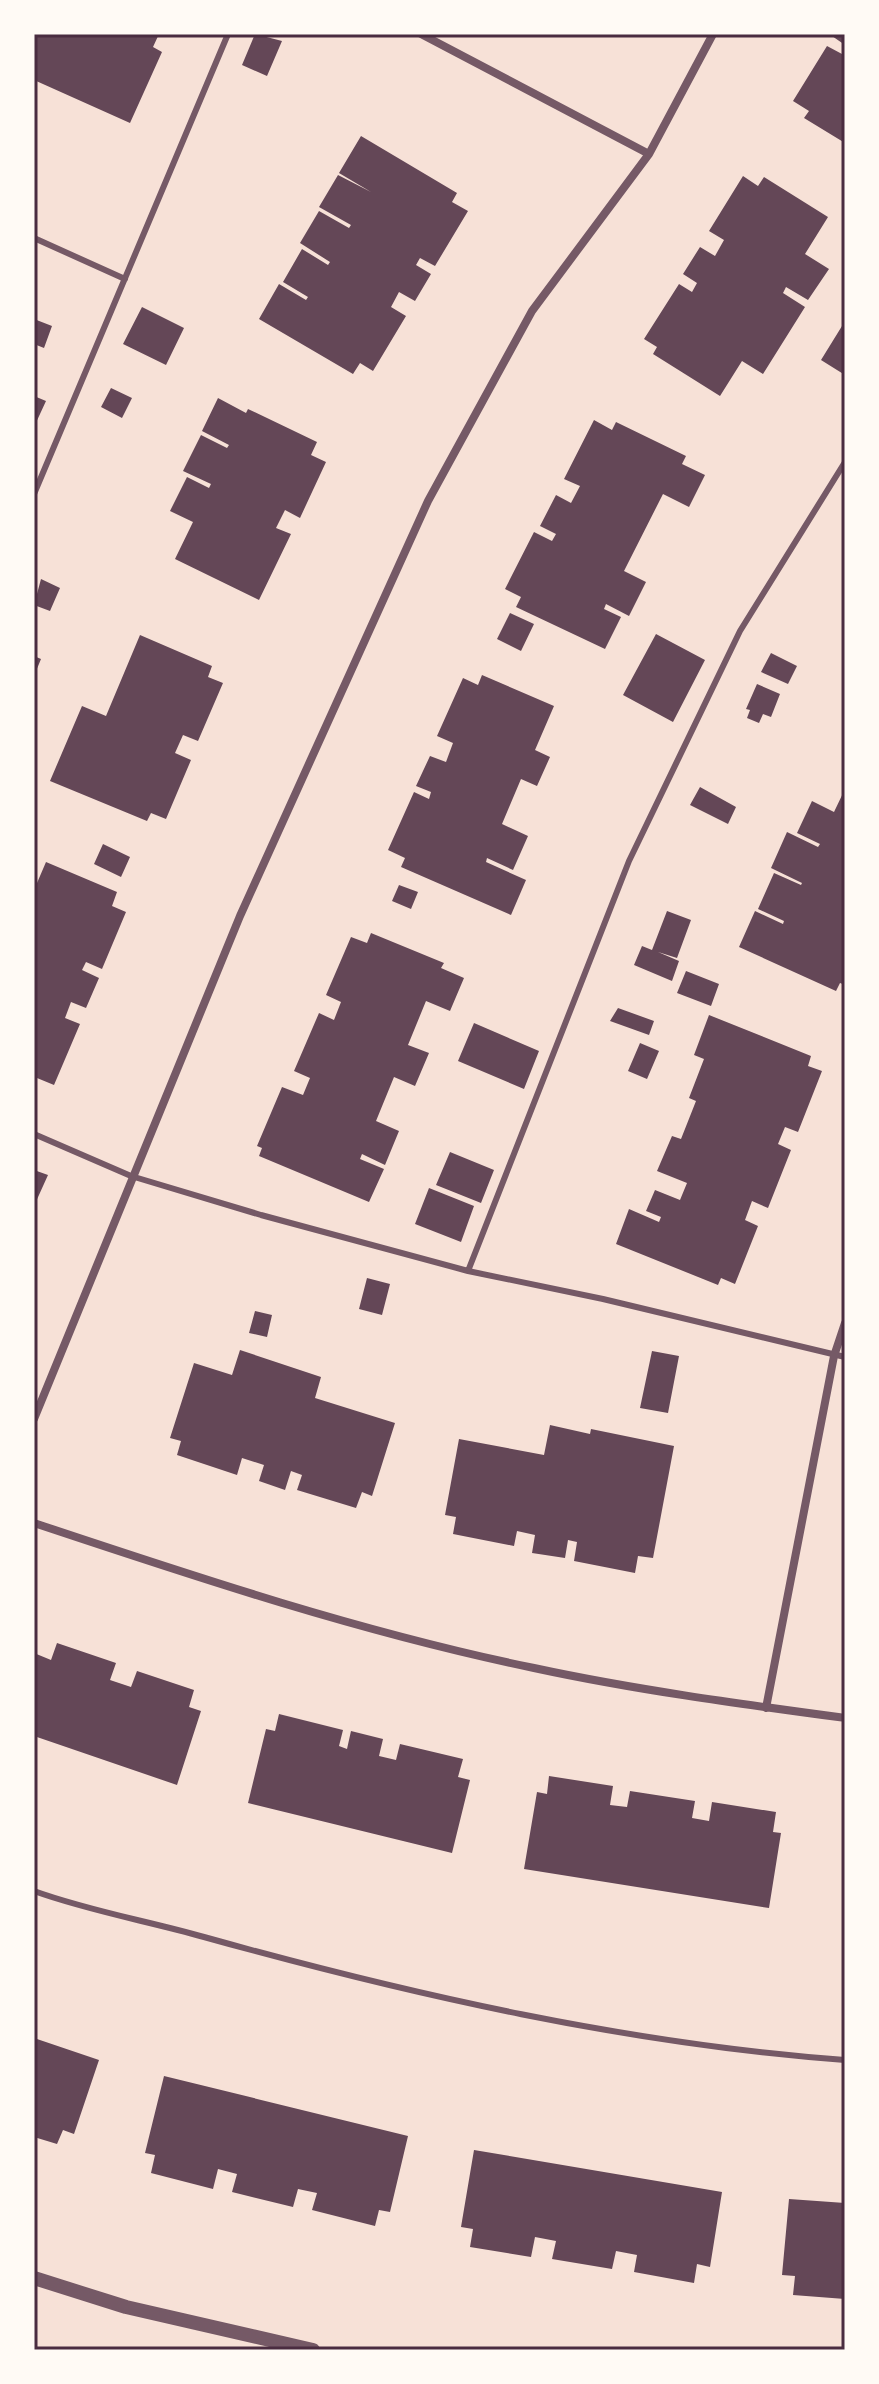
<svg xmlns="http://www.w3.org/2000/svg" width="879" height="2384" font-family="Ubuntu,sans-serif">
  <rect width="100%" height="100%" fill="#f7e1d7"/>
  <path fill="#644757" d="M 34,34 L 159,34 L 153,47 L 162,52 L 130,123 L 34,80 Z
    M 255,34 L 282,41 L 267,76 L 242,65 Z
    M 834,34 L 845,34 L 845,45 L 832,36 Z
    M 827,46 L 842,54 L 845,49 L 845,143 L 804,118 L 809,111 L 793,101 Z
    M 361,136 L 457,193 L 452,202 L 468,211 L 435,266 L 420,258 L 416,265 L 431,274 L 415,301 L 399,292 L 391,307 L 406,316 L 373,371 L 360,363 L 353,374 L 259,319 L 279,284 L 306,300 L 308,297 L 283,282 L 302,249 L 328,265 L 330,262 L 300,243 L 319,211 L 349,228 L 351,225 L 319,207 L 338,175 L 371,192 L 339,173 Z
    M 743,176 L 758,186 L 764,177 L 828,217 L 805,254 L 829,269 L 808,300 L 786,287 L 783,293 L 805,307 L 763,374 L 742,361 L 720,396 L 653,354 L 657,347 L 644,339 L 679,284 L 692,292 L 697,283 L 683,274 L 700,247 L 715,256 L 724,240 L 709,231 Z
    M 142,307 L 184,328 L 166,365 L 123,344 Z
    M 34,319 L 52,326 L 44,348 L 34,344 Z
    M 842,326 L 845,327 L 845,375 L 821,360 Z
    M 111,388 L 132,398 L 122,418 L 101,407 Z
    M 34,396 L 46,401 L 34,427 Z
    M 218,398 L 246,413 L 248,409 L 317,442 L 311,455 L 326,462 L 300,518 L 285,510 L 276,528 L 291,534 L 259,600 L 175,559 L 193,522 L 170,511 L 187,477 L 209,488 L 211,484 L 183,471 L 201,435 L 227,448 L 229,445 L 202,431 Z
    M 594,420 L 612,430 L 616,422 L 686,456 L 682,464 L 705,475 L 689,507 L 663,494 L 624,571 L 646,582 L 629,616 L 606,604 L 604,609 L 621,617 L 605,649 L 516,607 L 521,597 L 505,589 L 534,532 L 552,541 L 556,534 L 540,526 L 556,495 L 571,503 L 580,486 L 564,479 Z
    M 41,579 L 60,588 L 50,611 L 34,605 Z
    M 510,613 L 534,624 L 521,651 L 497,639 Z
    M 656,634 L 705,660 L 673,722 L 623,695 Z
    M 140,635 L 212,666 L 208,677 L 223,683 L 198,741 L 183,735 L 175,753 L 191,760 L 166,819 L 151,813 L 147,821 L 50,781 L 82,706 L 106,716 Z
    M 771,653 L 797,666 L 788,684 L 761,672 Z
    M 34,656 L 41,659 L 34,676 Z
    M 482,675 L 554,706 L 535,750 L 550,757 L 537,786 L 521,779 L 502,824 L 528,836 L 513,870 L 487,858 L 486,862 L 526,880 L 511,915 L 401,867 L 405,858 L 388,850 L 414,792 L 429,799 L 431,792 L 416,786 L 430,756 L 446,762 L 453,743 L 437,736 L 463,678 L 478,685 Z
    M 757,684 L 780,694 L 771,717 L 763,714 L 759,723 L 747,718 L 750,710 L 746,709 Z
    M 700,787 L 736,807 L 728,824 L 690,805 Z
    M 845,789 L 845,985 L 840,983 L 836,991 L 739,947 L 755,911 L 783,924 L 784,921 L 758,909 L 774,873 L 801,885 L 802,883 L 771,868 L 787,832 L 818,847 L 820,844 L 797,833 L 812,801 L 834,812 Z
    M 103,844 L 130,857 L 121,877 L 94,864 Z
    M 46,862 L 117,892 L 112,906 L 126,912 L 102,969 L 86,962 L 82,970 L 99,978 L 86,1008 L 71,1002 L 65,1018 L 80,1024 L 54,1085 L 37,1078 L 34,1084 L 34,890 Z
    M 399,885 L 418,892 L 411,909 L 392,901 Z
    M 667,911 L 691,920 L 677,958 L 658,952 L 679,961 L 672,981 L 634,965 L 642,946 L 652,950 Z
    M 371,933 L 444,963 L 441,968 L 464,978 L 450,1011 L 426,1001 L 408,1045 L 429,1053 L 415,1086 L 394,1077 L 376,1121 L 399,1131 L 385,1165 L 362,1154 L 360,1159 L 384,1169 L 369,1202 L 259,1156 L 262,1148 L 257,1146 L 282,1087 L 303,1095 L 310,1078 L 294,1071 L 319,1013 L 334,1020 L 341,1002 L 326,995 L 351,937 L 367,943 Z
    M 686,971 L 719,984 L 711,1006 L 677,993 Z
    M 618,1008 L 654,1021 L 649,1035 L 610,1021 Z
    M 709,1015 L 811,1056 L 808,1066 L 822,1071 L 798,1132 L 785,1127 L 778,1144 L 791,1150 L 768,1208 L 752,1201 L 745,1220 L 758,1226 L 735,1284 L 721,1278 L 718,1285 L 616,1244 L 629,1209 L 659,1222 L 661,1217 L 646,1211 L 655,1190 L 680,1200 L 687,1183 L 657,1171 L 672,1136 L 681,1139 L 696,1101 L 689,1098 L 704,1059 L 694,1055 Z
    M 474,1023 L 539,1051 L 524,1089 L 458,1061 Z
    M 640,1043 L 659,1051 L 647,1079 L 628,1071 Z
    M 450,1152 L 494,1170 L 481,1203 L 436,1185 Z
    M 34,1170 L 48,1175 L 34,1206 Z
    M 429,1188 L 474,1206 L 461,1242 L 415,1224 Z
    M 367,1278 L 390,1284 L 382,1315 L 359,1309 Z
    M 255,1311 L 272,1315 L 267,1337 L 249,1333 Z
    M 240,1350 L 321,1377 L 315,1398 L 395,1423 L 372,1496 L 362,1492 L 356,1508 L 297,1490 L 302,1475 L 291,1471 L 285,1490 L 259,1481 L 264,1465 L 242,1458 L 237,1475 L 177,1455 L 181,1441 L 170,1438 L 194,1363 L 232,1375 Z
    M 652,1351 L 679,1356 L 668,1413 L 640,1408 Z
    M 550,1425 L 590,1434 L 591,1429 L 674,1446 L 653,1558 L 638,1556 L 635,1573 L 574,1561 L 577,1542 L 568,1540 L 565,1558 L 532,1553 L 535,1535 L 517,1531 L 514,1546 L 453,1534 L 456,1517 L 445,1515 L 459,1439 L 544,1455 Z
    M 57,1643 L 116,1663 L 110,1680 L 131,1687 L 137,1671 L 194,1690 L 189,1707 L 201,1711 L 177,1785 L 34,1736 L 34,1653 L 51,1660 Z
    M 279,1714 L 343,1730 L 339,1746 L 347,1749 L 351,1731 L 383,1739 L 379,1756 L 396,1760 L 400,1744 L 463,1759 L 458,1777 L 470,1780 L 452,1853 L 248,1803 L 266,1729 L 275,1731 Z
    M 549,1776 L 613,1786 L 610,1805 L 627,1807 L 630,1791 L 695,1801 L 692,1818 L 709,1821 L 712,1802 L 776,1812 L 773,1832 L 781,1833 L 769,1908 L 524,1869 L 537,1792 L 547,1794 Z
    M 34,2038 L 99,2060 L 74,2134 L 63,2130 L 57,2144 L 34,2137 Z
    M 164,2076 L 408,2136 L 390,2212 L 379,2210 L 375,2226 L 312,2210 L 317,2193 L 298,2189 L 293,2207 L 232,2192 L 237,2174 L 218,2169 L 213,2189 L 151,2173 L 155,2155 L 145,2153 Z
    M 474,2150 L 722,2192 L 710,2267 L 697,2264 L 694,2283 L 634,2272 L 637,2255 L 616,2251 L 612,2269 L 552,2259 L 556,2241 L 535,2237 L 531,2257 L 470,2247 L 473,2229 L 461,2227 Z
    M 789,2199 L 845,2203 L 845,2299 L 793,2295 L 795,2276 L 782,2275 Z"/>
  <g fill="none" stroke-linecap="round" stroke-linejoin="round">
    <path stroke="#755966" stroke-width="6" d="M 34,238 L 125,279
      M 34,494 L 228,34
      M 34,1134 L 131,1176 L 261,1215 L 468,1271 L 603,1299 L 845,1357
      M 468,1271 L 629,861 L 740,631 L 845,462
      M 34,1891 C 89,1911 148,1921 204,1937 C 412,1995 629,2044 845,2060"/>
    <path stroke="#755966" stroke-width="8" d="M 421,34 L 649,154
      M 34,1419 L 240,916 L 428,501 L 532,311 L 649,154 L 713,34
      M 34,1523 C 199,1578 364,1633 534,1668 C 636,1690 741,1704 845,1718
      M 766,1708 L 834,1356 L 845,1323"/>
    <path stroke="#755966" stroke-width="14" d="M 34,2278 L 126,2307 L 313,2350"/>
  </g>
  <rect width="879" height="2384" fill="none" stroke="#fffaf5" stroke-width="72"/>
  <rect x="36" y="36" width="807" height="2312" fill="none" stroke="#4a2c40" stroke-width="3"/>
</svg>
